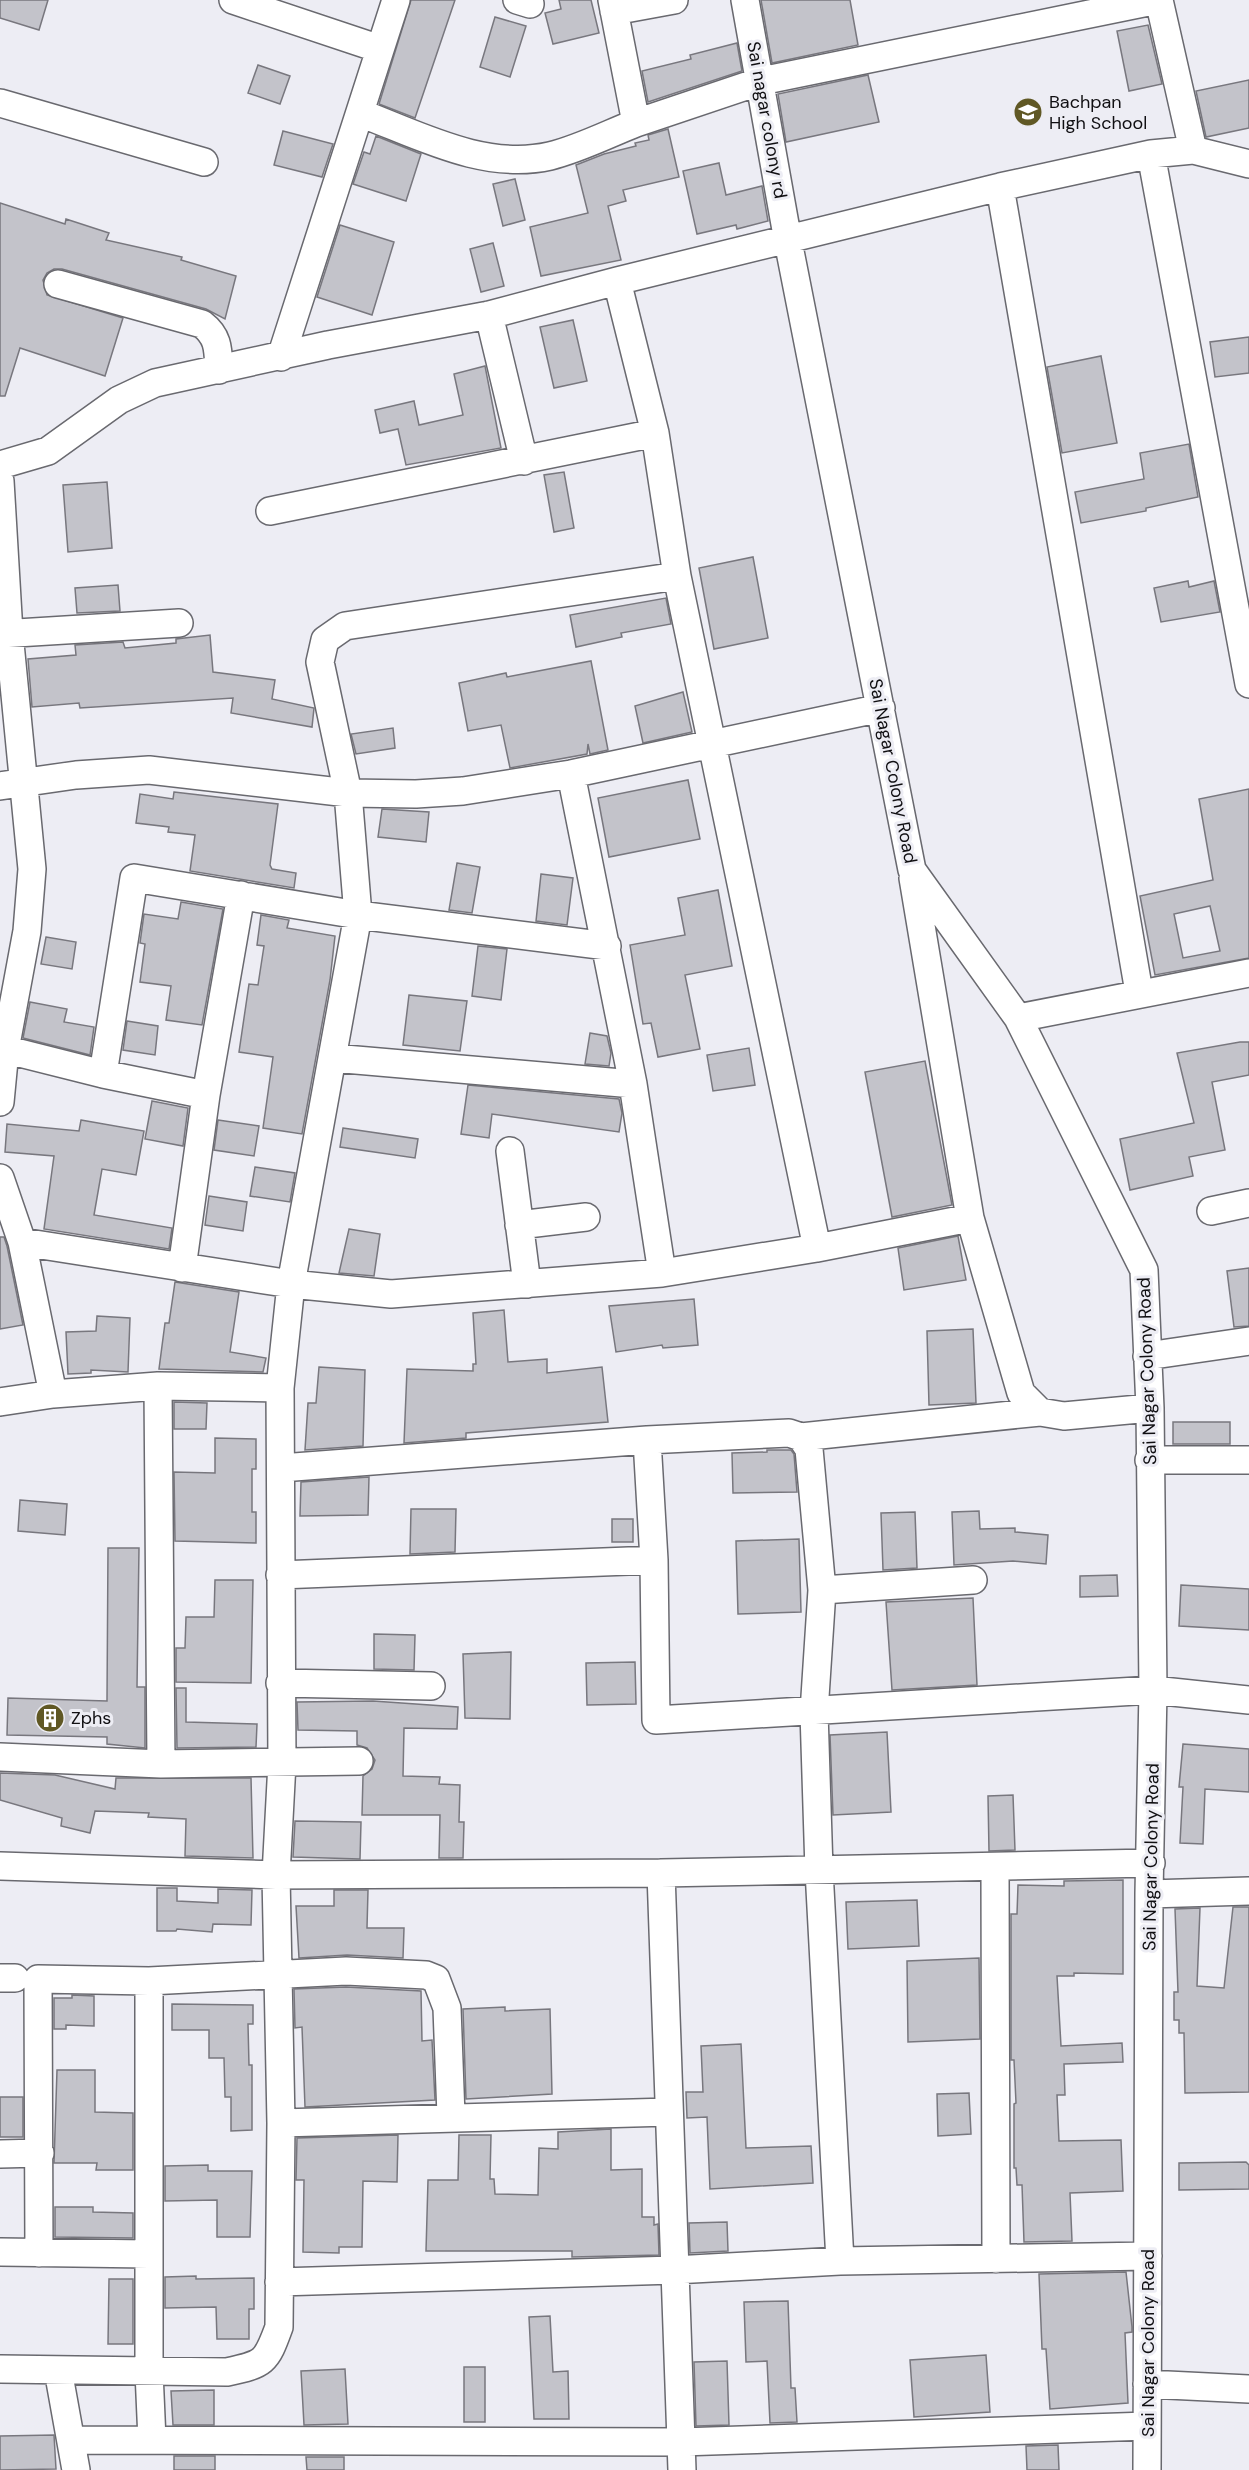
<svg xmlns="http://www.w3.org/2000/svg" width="1249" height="2470" font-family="'DM Sans',sans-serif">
  <rect width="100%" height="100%" fill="#ededf4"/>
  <path fill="#c3c3ca" stroke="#78777e" stroke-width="1.5" fill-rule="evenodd" d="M 0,0 L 48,0 L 39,30 L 0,18 Z
    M 411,0 L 455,0 L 415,118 L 379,104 Z
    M 559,0 L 591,0 L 599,33 L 553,44 L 545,13 L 561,9 Z
    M 761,0 L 850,0 L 858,45 L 772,63 Z
    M 495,17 L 526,26 L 510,77 L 480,67 Z
    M 1148,25 L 1162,84 L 1129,91 L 1117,31 Z
    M 737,43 L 742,71 L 648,102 L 642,71 L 691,59 L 690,55 Z
    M 258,65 L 290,76 L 280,104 L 248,93 Z
    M 868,75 L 879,122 L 786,142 L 778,94 Z
    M 1249,80 L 1249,128 L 1206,137 L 1196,91 Z
    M 668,129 L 679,177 L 623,190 L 626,201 L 608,206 L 621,260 L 541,276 L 530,227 L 588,213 L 576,165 L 604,154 L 636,146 L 635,143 L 649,140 L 648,135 Z
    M 283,131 L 333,144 L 322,177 L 274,165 Z
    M 376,136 L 421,154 L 406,201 L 353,184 L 364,152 L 370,154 Z
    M 719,163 L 726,195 L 762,186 L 768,221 L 737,229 L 736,225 L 697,234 L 683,171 Z
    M 515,179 L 525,220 L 503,226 L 493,184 Z
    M 0,203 L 65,224 L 66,219 L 109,233 L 106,240 L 182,257 L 181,260 L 236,276 L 225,319 L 206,309 L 62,269 L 54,269 L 47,273 L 43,280 L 47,295 L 123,318 L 105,376 L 20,348 L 5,396 L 0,396 Z
    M 340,225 L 394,242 L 372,315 L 317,297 Z
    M 493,243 L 504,286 L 481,292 L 470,249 Z
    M 573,320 L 587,381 L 554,388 L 540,327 Z
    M 1249,337 L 1249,373 L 1215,377 L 1210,342 Z
    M 1101,356 L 1117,443 L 1062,453 L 1047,367 Z
    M 485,366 L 501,448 L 406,465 L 398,429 L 380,433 L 375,410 L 414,401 L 419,425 L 463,415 L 454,374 Z
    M 1189,444 L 1198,497 L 1146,508 L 1146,511 L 1081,523 L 1075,492 L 1144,479 L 1140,453 Z
    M 564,472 L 574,528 L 554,532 L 544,475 Z
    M 107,482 L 112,548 L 68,552 L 63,485 Z
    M 753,557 L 768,638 L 714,649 L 699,568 Z
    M 1188,581 L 1189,587 L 1214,581 L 1220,612 L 1161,622 L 1154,588 Z
    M 118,585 L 120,611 L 77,613 L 75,588 Z
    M 666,598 L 671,624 L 621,633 L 622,637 L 576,647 L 570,615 Z
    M 210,635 L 213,672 L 275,680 L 272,699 L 314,708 L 312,727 L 231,713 L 233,698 L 80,708 L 79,703 L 32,707 L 28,659 L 76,655 L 75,645 L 123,642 L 125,648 L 176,643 L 176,639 Z
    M 591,661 L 608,750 L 590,754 L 588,744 L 587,754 L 510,768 L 501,725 L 468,731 L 459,683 L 506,673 L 507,677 Z
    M 683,692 L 692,732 L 643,743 L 635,706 Z
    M 393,728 L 395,748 L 356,754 L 351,734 Z
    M 688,780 L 700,839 L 609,857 L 598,798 Z
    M 1249,789 L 1249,958 L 1155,975 L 1140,896 L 1213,880 L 1199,799 ZM 1210,906 L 1220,951 L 1183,958 L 1174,914 Z
    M 174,792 L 278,804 L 270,865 L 272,869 L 296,873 L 294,888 L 190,871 L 195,835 L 168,832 L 169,827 L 136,823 L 140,794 L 173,799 Z
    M 382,809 L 429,812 L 426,842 L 378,837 Z
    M 457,863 L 480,867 L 472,913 L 449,910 Z
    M 541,874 L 573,878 L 567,925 L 536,921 Z
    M 718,890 L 732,966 L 685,975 L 700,1049 L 658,1057 L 651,1023 L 643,1024 L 630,945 L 685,935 L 678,898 Z
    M 181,902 L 223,909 L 202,1025 L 166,1020 L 171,986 L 140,982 L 145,944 L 140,943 L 144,914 L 178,919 Z
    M 261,915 L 289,920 L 287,928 L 335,936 L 330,980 L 302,1134 L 263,1128 L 273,1057 L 239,1052 L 249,984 L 258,985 L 264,946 L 257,945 Z
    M 46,937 L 76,942 L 72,969 L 41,964 Z
    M 478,946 L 507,949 L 501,1000 L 472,996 Z
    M 409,995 L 467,1001 L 460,1051 L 403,1045 Z
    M 30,1002 L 67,1009 L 64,1022 L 94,1027 L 90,1055 L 23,1038 Z
    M 127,1021 L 158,1026 L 155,1055 L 123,1050 Z
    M 590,1033 L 607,1036 L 611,1053 L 609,1066 L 585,1064 Z
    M 1240,1042 L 1249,1042 L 1249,1075 L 1212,1082 L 1225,1150 L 1189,1157 L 1193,1176 L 1130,1190 L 1120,1139 L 1194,1123 L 1177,1053 Z
    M 749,1048 L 755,1085 L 713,1091 L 707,1055 Z
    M 925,1061 L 952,1205 L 892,1217 L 865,1072 Z
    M 468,1085 L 619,1099 L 622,1113 L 619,1132 L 492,1114 L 489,1138 L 461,1134 Z
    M 152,1101 L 188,1108 L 183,1146 L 145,1139 Z
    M 81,1120 L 144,1131 L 136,1175 L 102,1169 L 94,1215 L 172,1228 L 169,1249 L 44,1229 L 54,1156 L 5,1152 L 7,1124 L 79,1131 Z
    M 218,1120 L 259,1126 L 254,1156 L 214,1150 Z
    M 343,1128 L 418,1139 L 415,1158 L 340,1147 Z
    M 255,1167 L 295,1173 L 290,1202 L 250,1196 Z
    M 209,1196 L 247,1202 L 243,1231 L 205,1225 Z
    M 349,1229 L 380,1234 L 374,1276 L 339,1273 Z
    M 958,1236 L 966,1280 L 904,1290 L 898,1248 Z
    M 0,1237 L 4,1237 L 7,1246 L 23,1325 L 0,1329 Z
    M 1249,1268 L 1249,1326 L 1234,1327 L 1227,1271 Z
    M 175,1282 L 239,1292 L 230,1352 L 266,1358 L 263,1372 L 159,1369 L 165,1323 L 169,1323 Z
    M 694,1299 L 698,1345 L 663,1348 L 662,1345 L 616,1352 L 609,1306 Z
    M 504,1310 L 508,1362 L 547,1359 L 547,1373 L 602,1367 L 608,1422 L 466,1433 L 466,1438 L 404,1443 L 407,1369 L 473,1371 L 473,1364 L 476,1364 L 473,1313 Z
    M 97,1316 L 130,1318 L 128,1372 L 91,1370 L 91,1373 L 68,1374 L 66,1332 L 96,1331 Z
    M 973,1329 L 976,1403 L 929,1405 L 927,1331 Z
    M 319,1367 L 365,1370 L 363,1446 L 305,1450 L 308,1403 L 316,1403 Z
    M 174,1402 L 207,1403 L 206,1429 L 174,1429 Z
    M 1173,1422 L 1230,1422 L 1230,1444 L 1173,1444 Z
    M 215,1438 L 256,1439 L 256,1469 L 252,1469 L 252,1512 L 256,1512 L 256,1543 L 175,1541 L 174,1472 L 215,1473 Z
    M 767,1450 L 791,1450 L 794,1454 L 797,1492 L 733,1493 L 732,1453 L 767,1452 Z
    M 369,1477 L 368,1515 L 300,1516 L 301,1482 Z
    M 20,1500 L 67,1504 L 65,1535 L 18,1531 Z
    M 411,1509 L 456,1509 L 455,1552 L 410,1554 Z
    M 979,1511 L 980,1529 L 1015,1528 L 1015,1532 L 1048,1535 L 1046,1564 L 1013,1561 L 954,1565 L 952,1512 Z
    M 915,1512 L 917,1568 L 883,1570 L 881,1513 Z
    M 612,1519 L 633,1519 L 633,1542 L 612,1542 Z
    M 799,1539 L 801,1612 L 738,1614 L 736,1541 Z
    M 108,1548 L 139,1548 L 137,1687 L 145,1687 L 145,1748 L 107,1744 L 107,1737 L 7,1735 L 8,1698 L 107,1701 Z
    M 1117,1575 L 1118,1596 L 1080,1597 L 1080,1576 Z
    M 215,1580 L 253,1580 L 251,1683 L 176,1682 L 176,1648 L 185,1648 L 186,1617 L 214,1617 Z
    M 1181,1585 L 1249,1589 L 1249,1630 L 1179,1626 Z
    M 973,1598 L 977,1685 L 892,1690 L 886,1602 Z
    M 374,1634 L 415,1635 L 414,1670 L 374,1669 Z
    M 511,1652 L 510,1719 L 465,1718 L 463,1654 Z
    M 635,1662 L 636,1704 L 587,1705 L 586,1663 Z
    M 176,1688 L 186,1688 L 186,1722 L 257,1724 L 256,1747 L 177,1748 Z
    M 373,1701 L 458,1707 L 457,1729 L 404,1728 L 403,1776 L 440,1777 L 439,1784 L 460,1785 L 459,1822 L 464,1822 L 463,1858 L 439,1858 L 440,1815 L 362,1815 L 363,1776 L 372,1769 L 375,1760 L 367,1748 L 357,1745 L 357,1731 L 298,1730 L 297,1702 Z
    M 887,1732 L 891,1812 L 833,1815 L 830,1735 Z
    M 1183,1744 L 1249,1749 L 1249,1792 L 1205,1789 L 1203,1844 L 1180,1843 L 1183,1787 L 1179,1787 Z
    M 0,1773 L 55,1775 L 115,1789 L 116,1778 L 251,1778 L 253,1858 L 185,1856 L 186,1819 L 148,1817 L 149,1813 L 95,1811 L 90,1833 L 61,1826 L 62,1818 L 0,1800 Z
    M 1013,1795 L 1015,1850 L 989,1851 L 988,1796 Z
    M 295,1821 L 361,1822 L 360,1859 L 293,1857 Z
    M 1123,1880 L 1123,1974 L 1074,1973 L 1074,1976 L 1057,1976 L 1061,2046 L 1122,2043 L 1123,2062 L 1064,2064 L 1065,2095 L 1057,2095 L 1059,2141 L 1121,2140 L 1123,2191 L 1070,2193 L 1072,2241 L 1024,2242 L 1022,2185 L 1017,2185 L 1016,2168 L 1014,2168 L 1014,2104 L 1016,2103 L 1014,2060 L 1011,2060 L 1011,1914 L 1017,1914 L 1018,1885 L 1064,1886 L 1064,1881 Z
    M 157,1888 L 177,1888 L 177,1901 L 218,1903 L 218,1889 L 252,1890 L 251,1925 L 213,1924 L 212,1932 L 177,1929 L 176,1931 L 157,1931 Z
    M 334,1890 L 368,1890 L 367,1928 L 404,1928 L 403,1958 L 347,1955 L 299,1958 L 296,1906 L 334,1906 Z
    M 917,1900 L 919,1946 L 848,1949 L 846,1902 Z
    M 1233,1907 L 1249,1907 L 1249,2092 L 1185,2093 L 1184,2033 L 1179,2033 L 1179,2020 L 1174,2020 L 1174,1992 L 1178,1992 L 1175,1909 L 1200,1908 L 1197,1986 L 1224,1988 Z
    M 979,1958 L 980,2039 L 908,2042 L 907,1961 Z
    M 346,1987 L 421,1991 L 422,2041 L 432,2040 L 435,2100 L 305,2107 L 302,2027 L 295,2028 L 294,1989 Z
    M 72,1995 L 94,1996 L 94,2026 L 66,2025 L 66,2029 L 54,2029 L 54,1998 L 72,1998 Z
    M 172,2004 L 253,2005 L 253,2024 L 248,2024 L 249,2065 L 252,2065 L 252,2130 L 231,2131 L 231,2097 L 225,2097 L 224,2058 L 209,2058 L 209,2030 L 172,2030 Z
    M 505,2007 L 505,2011 L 550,2009 L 552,2094 L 466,2099 L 463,2009 Z
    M 741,2044 L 746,2148 L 811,2146 L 813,2183 L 710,2189 L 707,2117 L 687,2118 L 686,2092 L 703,2092 L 701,2046 Z
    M 57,2070 L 95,2070 L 95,2112 L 133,2113 L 133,2170 L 96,2170 L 97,2163 L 54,2163 Z
    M 969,2093 L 971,2134 L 938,2136 L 937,2094 Z
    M 0,2097 L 23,2097 L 23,2137 L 0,2137 Z
    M 611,2129 L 611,2170 L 642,2169 L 642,2217 L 654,2217 L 654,2225 L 658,2224 L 659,2255 L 572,2257 L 572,2251 L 426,2251 L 428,2180 L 458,2180 L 459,2135 L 491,2135 L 490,2179 L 494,2179 L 495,2194 L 538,2195 L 539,2148 L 558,2149 L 558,2132 Z
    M 398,2135 L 397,2182 L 363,2181 L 362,2247 L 339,2247 L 339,2253 L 303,2252 L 304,2180 L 296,2180 L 297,2138 Z
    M 1246,2162 L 1249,2165 L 1249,2189 L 1179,2190 L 1179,2163 Z
    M 208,2165 L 208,2171 L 252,2171 L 250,2237 L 217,2237 L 217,2200 L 165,2201 L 165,2166 Z
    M 55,2207 L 93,2207 L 93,2212 L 133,2213 L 133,2238 L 55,2237 Z
    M 727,2222 L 728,2251 L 690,2253 L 689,2223 Z
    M 1126,2272 L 1132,2327 L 1132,2332 L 1125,2333 L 1128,2403 L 1050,2409 L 1046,2349 L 1042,2349 L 1039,2274 Z
    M 196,2276 L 196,2279 L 254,2278 L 254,2309 L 249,2309 L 249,2339 L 217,2339 L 216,2307 L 165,2308 L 165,2277 Z
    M 109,2279 L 133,2279 L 133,2344 L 108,2344 Z
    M 788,2301 L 791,2388 L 795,2388 L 797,2422 L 770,2423 L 767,2361 L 746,2362 L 744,2302 Z
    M 550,2316 L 553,2372 L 568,2371 L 569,2419 L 534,2419 L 529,2317 Z
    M 986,2355 L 990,2412 L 914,2417 L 910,2360 Z
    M 727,2361 L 729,2425 L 696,2426 L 694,2362 Z
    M 464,2367 L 485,2367 L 485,2422 L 464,2422 Z
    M 345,2369 L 348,2424 L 304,2425 L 301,2371 Z
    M 214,2390 L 214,2425 L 173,2425 L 171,2391 Z
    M 54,2435 L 56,2469 L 0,2470 L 0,2436 Z
    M 1058,2445 L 1059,2470 L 1027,2470 L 1026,2446 Z
    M 174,2456 L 215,2456 L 215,2470 L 174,2470 Z
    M 306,2457 L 344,2457 L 344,2470 L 307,2470 Z"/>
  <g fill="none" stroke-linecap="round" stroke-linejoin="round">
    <g stroke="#69696f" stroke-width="30">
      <path id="minor" d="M 233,0 L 380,49
        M 517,0 L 530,4
        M 745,0 L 788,241 L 912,870 L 1018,1018 L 1144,1270 L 1150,1408 L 1153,1690 L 1149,1894 L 1147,2470
        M 1159,0 L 1193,150
        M 614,11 L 674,0
        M 0,103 L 204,162
        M 360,113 C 419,135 484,171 550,156 C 579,149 608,134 636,123 L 612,0
        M 636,123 L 761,81 L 1158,0
        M 1151,154 L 1249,684
        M 1000,187 L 1139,992
        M 617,281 L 655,433 L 677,576 L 817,1248
        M 58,284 L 202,324 C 219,337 218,350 219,370
        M 489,315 L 524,461
        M 281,357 L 396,0
        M 0,465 L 48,451 L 119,400 L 155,383 L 328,345 L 489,315 L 617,281 L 1000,187 L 1151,154 L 1193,150 L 1249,164
        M 0,481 L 9,633 L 32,869 L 27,931 L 5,1050 L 0,1102
        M 270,511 L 655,433
        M 0,634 L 179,623
        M 571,774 L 633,1084 L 662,1273
        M 0,786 L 76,775 L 149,770 L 348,793 L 416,794 L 463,791 L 571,774 L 881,708
        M 913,878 L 970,1218 L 1021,1393 L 1040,1412 L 1064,1416 L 1150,1408
        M 1018,1018 L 1249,973
        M 0,1048 L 103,1074 L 206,1095
        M 333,1058 L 633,1084
        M 103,1074 L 134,878 L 358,915 L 607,946
        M 510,1151 L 527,1284
        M 0,1178 L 22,1242 L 53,1394
        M 1211,1211 L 1249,1203
        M 519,1225 L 586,1217
        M 22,1242 L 291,1284 L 391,1294 L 662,1273 L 817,1248 L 970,1218
        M 182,1268 L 206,1095 L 241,895
        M 1147,1356 L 1249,1341
        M 158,1386 L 161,1764
        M 0,1402 L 53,1394 L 158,1386 L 280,1388
        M 801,1437 L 1040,1412
        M 647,1440 L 654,1560 L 656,1720 L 1153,1690 L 1249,1700
        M 1149,1460 L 1249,1460
        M 281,1468 L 647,1440 L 789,1433 L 801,1437 L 809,1449 L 822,1590 L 814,1712 L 819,1870 L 840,2261
        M 280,1575 L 654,1560
        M 822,1590 L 973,1580
        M 280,1683 L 431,1686
        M 0,1757 L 161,1764 L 359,1761
        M 0,1866 L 276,1875 L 661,1873 L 1151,1863
        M 995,1868 L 996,2259
        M 661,1873 L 682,2470
        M 1149,1894 L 1249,1891
        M 0,1978 L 15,1978
        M 149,1981 L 149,2372 L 152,2440
        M 281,2123 L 669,2112
        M 0,2154 L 40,2153
        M 0,2252 L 149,2254
        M 39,2253 L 38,1979 L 149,1981 L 346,1971 L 426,1975 L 436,1979 L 447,2008 L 451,2116
        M 279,2282 L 674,2270 L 840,2261 L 1148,2256
        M 0,2369 L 227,2372 C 264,2364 266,2363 279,2327 L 281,2123 L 276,1875 L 282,1763 L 280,1388 L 291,1284 L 358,915 L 348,793 L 320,662 L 325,640 L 345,626 L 677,576
        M 58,2370 L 76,2470
        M 1147,2384 L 1249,2389
        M 71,2440 L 681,2442 L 1147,2426"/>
    </g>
    <use href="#minor" stroke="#fff" stroke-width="27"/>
  </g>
  <defs>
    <g id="school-disc" transform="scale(1.5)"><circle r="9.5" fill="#605824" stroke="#ededf4"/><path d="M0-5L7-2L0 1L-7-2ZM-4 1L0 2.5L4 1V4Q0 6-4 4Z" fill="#fff"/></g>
    <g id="building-disc" transform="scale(1.5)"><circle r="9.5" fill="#605824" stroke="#ededf4"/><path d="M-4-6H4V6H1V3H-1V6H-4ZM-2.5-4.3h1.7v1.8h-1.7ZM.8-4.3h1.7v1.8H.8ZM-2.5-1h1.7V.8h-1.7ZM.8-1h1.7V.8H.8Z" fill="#fff"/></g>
  </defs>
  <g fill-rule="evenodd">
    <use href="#school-disc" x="1028" y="112"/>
    <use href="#building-disc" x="50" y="1718"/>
  </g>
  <g text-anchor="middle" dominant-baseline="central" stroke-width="6" stroke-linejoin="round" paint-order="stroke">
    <g font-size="18" fill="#100f12" stroke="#ededf4" text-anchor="start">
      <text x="1049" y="102">Bachpan<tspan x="1049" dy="21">High School</tspan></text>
      <text x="71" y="1718">Zphs</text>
    </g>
    <g font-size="18" fill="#100f12" stroke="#ededf4">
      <text transform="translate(767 120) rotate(80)">Sai nagar colony rd</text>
      <text transform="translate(893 771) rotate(79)">Sai Nagar Colony Road</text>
      <text transform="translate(1147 1371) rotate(-92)">Sai Nagar Colony Road</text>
      <text transform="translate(1151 1857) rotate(-89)">Sai Nagar Colony Road</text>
      <text transform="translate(1148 2343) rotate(-90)">Sai Nagar Colony Road</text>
    </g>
  </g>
</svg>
